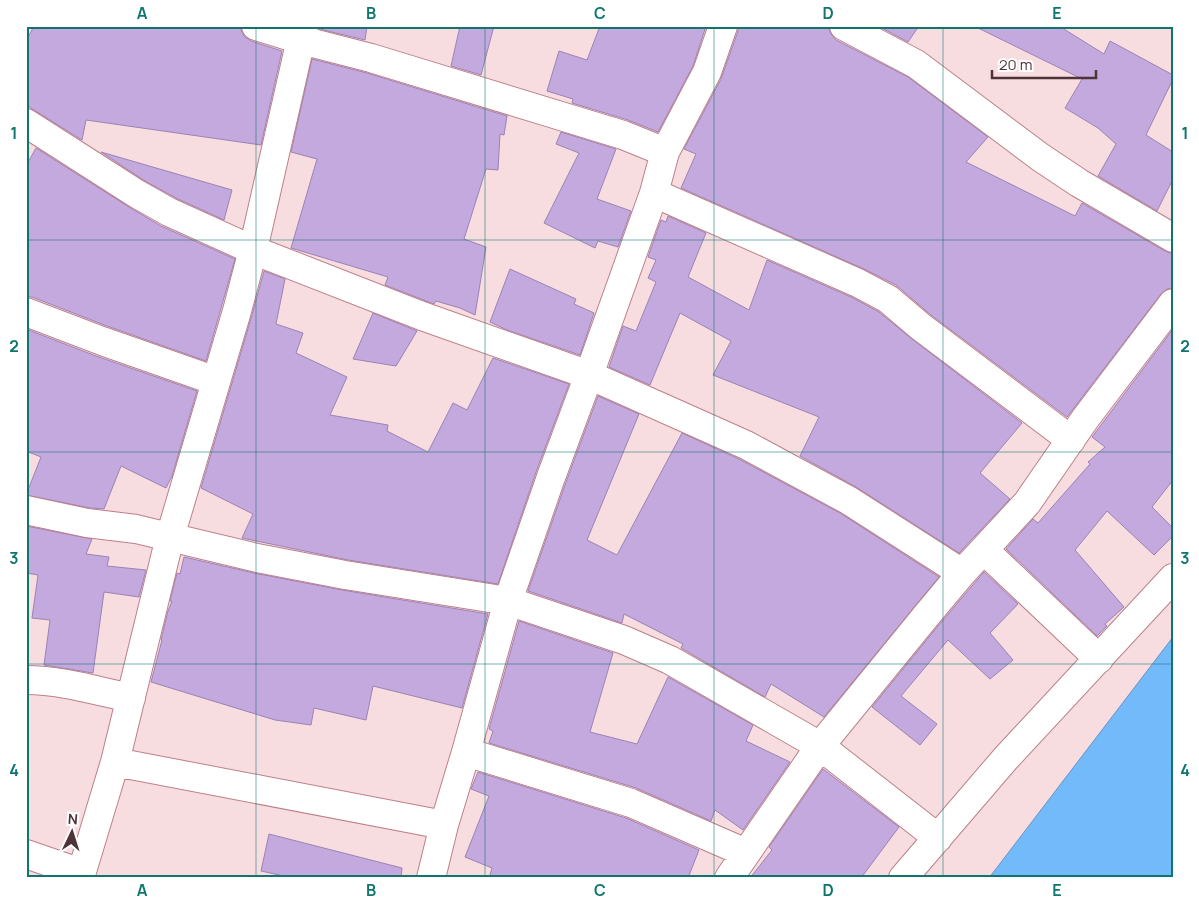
<svg xmlns="http://www.w3.org/2000/svg" width="1199" height="904" font-family="Manrope,sans-serif">
  <rect width="100%" height="100%" fill="#f7dce0"/>
  <path fill="#73bafb" stroke="#6892c0" d="M 1173,637 L 1173,878 L 989,878 Z"/>
  <path fill="#c3a9dd" stroke="#9c83b4" d="M 34,26 L 241,26 L 241,30 L 244,36 L 251,41 L 282,51 L 261,145 L 86,120 L 82,140 L 26,105 L 26,41 Z
    M 319,26 L 367,26 L 365,40 L 319,29 Z
    M 460,26 L 494,26 L 481,75 L 451,66 Z
    M 600,26 L 706,26 L 693,66 L 658,132 L 628,120 L 572,103 L 573,99 L 547,91 L 559,51 L 587,60 Z
    M 738,26 L 828,26 L 831,34 L 836,40 L 908,77 L 988,137 L 966,162 L 1075,216 L 1082,203 L 1165,251 L 1173,254 L 1173,288 L 1167,289 L 1161,294 L 1067,417 L 931,315 L 896,285 L 864,269 L 681,188 L 696,154 L 684,149 L 721,79 L 738,31 Z
    M 878,26 L 919,26 L 908,42 Z
    M 974,26 L 1059,26 L 1104,54 L 1110,41 L 1173,75 L 1173,79 L 1146,135 L 1173,152 L 1173,179 L 1157,211 L 1098,176 L 1116,144 L 1098,128 L 1065,108 L 1082,79 Z
    M 312,59 L 367,73 L 507,116 L 504,135 L 500,134 L 498,170 L 486,169 L 464,239 L 486,247 L 475,315 L 460,308 L 436,301 L 434,304 L 385,285 L 388,277 L 291,248 L 317,159 L 291,152 Z
    M 561,132 L 616,149 L 597,199 L 631,211 L 618,247 L 598,241 L 595,248 L 544,223 L 579,153 L 556,144 Z
    M 36,148 L 129,207 L 161,226 L 235,259 L 206,361 L 107,326 L 32,297 L 26,297 L 26,166 Z
    M 101,152 L 232,190 L 224,220 L 176,198 L 145,181 Z
    M 668,216 L 706,233 L 688,277 L 749,310 L 767,260 L 851,297 L 879,312 L 912,339 L 1022,423 L 980,473 L 1010,499 L 959,553 L 856,487 L 800,456 L 819,417 L 713,375 L 731,341 L 680,313 L 650,385 L 609,367 L 623,326 L 636,331 L 656,282 L 648,278 L 656,260 L 648,257 L 661,220 L 666,222 Z
    M 510,269 L 576,299 L 574,304 L 594,313 L 580,355 L 507,330 L 490,322 Z
    M 264,271 L 285,279 L 276,324 L 303,333 L 296,353 L 347,377 L 330,415 L 388,425 L 387,431 L 428,452 L 453,403 L 467,410 L 493,358 L 569,384 L 536,472 L 498,584 L 348,560 L 242,538 L 253,514 L 201,488 L 252,315 Z
    M 373,313 L 417,331 L 396,366 L 353,359 Z
    M 26,329 L 96,356 L 197,391 L 172,476 L 166,488 L 121,466 L 104,509 L 90,508 L 26,495 L 41,457 L 26,451 Z
    M 1173,329 L 1173,480 L 1152,507 L 1173,528 L 1173,536 L 1154,555 L 1107,511 L 1075,550 L 1124,607 L 1105,624 L 1107,626 L 1097,636 L 1006,549 L 1033,519 L 1038,523 L 1090,464 L 1088,462 L 1105,447 L 1092,437 Z
    M 598,396 L 639,414 L 587,540 L 617,555 L 682,433 L 739,459 L 840,513 L 939,577 L 824,717 L 771,684 L 765,697 L 681,648 L 683,644 L 624,614 L 622,623 L 528,591 L 566,482 Z
    M 26,526 L 92,539 L 86,554 L 109,557 L 107,566 L 146,570 L 139,597 L 104,592 L 93,673 L 44,665 L 50,620 L 32,618 L 38,575 L 26,573 Z
    M 184,557 L 254,573 L 342,590 L 488,614 L 462,708 L 373,686 L 366,720 L 314,708 L 311,725 L 275,720 L 151,682 L 162,640 L 161,640 L 168,611 L 172,601 L 170,601 L 177,573 L 180,574 Z
    M 984,572 L 1018,604 L 990,633 L 1013,660 L 990,679 L 948,640 L 901,696 L 937,724 L 920,745 L 872,707 L 938,626 Z
    M 519,621 L 613,653 L 590,732 L 637,744 L 668,677 L 753,725 L 746,741 L 790,762 L 743,830 L 715,810 L 711,821 L 636,788 L 489,743 L 493,731 L 489,729 Z
    M 823,769 L 899,827 L 861,878 L 750,878 L 772,850 L 769,847 Z
    M 478,772 L 626,818 L 699,850 L 688,878 L 489,878 L 492,868 L 465,857 L 489,796 L 471,789 Z
    M 269,834 L 402,868 L 401,878 L 293,878 L 261,871 Z"/>
  <g fill="none" stroke-linecap="round" stroke-linejoin="round">
    <g stroke="#bd808b" stroke-width="30">
      <path id="street" d="M 256,26 L 301,40 L 371,58 L 623,135 L 665,152
        M 844,26 L 916,64 L 1040,157 L 1079,183 L 1173,238
        M 26,123 L 137,194 L 169,212 L 253,250 L 422,316 L 589,375 L 746,445 L 848,500 L 962,573
        M 654,193 L 858,283 L 888,299 L 921,327 L 1071,440
        M 26,312 L 102,341 L 216,381
        M 26,510 L 87,523 L 136,529 L 257,558 L 345,575 L 508,601 L 624,640 L 670,660 L 820,746 L 938,838
        M 984,550 L 1099,659
        M 26,680 C 61,680 97,691 131,698
        M 466,752 L 631,803 L 746,853
        M 115,762 L 444,825 L 466,752 L 508,601 L 551,477 L 589,375 L 654,193 L 665,152 L 707,72 L 723,26
        M 26,854 L 81,873
        M 80,878 L 115,762 L 170,537 L 237,311 L 253,250 L 304,26
        M 431,878 L 444,825
        M 729,878 L 820,746 L 926,616 L 962,573 L 1027,503 L 1085,419 L 1173,303
        M 903,878 L 1006,758 L 1173,578"/>
    </g>
    <use href="#street" stroke="#fff" stroke-width="28"/>
  </g>
  <path fill="none" stroke="#0f766e" stroke-width="1" stroke-opacity="0.55" d="M 256,26 L 256,878M 485,26 L 485,878M 714,26 L 714,878M 943,26 L 943,878M 26,240 L 1173,240M 26,452 L 1173,452M 26,664 L 1173,664"/>
  <rect width="1199" height="904" fill="none" stroke="#ffffff" stroke-width="55"/>
  <g transform="translate(72 832) rotate(4)" stroke="#ffffff" stroke-width="4" paint-order="stroke">
  <path d="M0-4L9 19L0 12L-9 19Z" fill="#4e3338"/>
  <text y="-8" font-size="14" font-weight="bold" text-anchor="middle" fill="#4e3338">N</text>
  </g>
  <path d="M992 70v8h104v-8" fill="none" stroke="#4e3338" stroke-width="2.5"/>
  <text x="999" y="70" font-size="15" fill="#4e3338" stroke="#ffffff" stroke-width="4" paint-order="stroke">20 m</text>
  <rect x="28" y="28" width="1144" height="848" fill="none" stroke="#0f766e" stroke-width="2"/>
  <g font-size="16" text-anchor="middle" font-weight="bold" fill="#0f766e">
    <text x="142" y="19">A</text>
    <text x="371" y="19">B</text>
    <text x="600" y="19">C</text>
    <text x="828" y="19">D</text>
    <text x="1057" y="19">E</text>
    <text x="14" y="139">1</text>
    <text x="1185" y="139">1</text>
    <text x="14" y="352">2</text>
    <text x="1185" y="352">2</text>
    <text x="14" y="564">3</text>
    <text x="1185" y="564">3</text>
    <text x="14" y="776">4</text>
    <text x="1185" y="776">4</text>
    <text x="142" y="896">A</text>
    <text x="371" y="896">B</text>
    <text x="600" y="896">C</text>
    <text x="828" y="896">D</text>
    <text x="1057" y="896">E</text>
  </g>
</svg>
